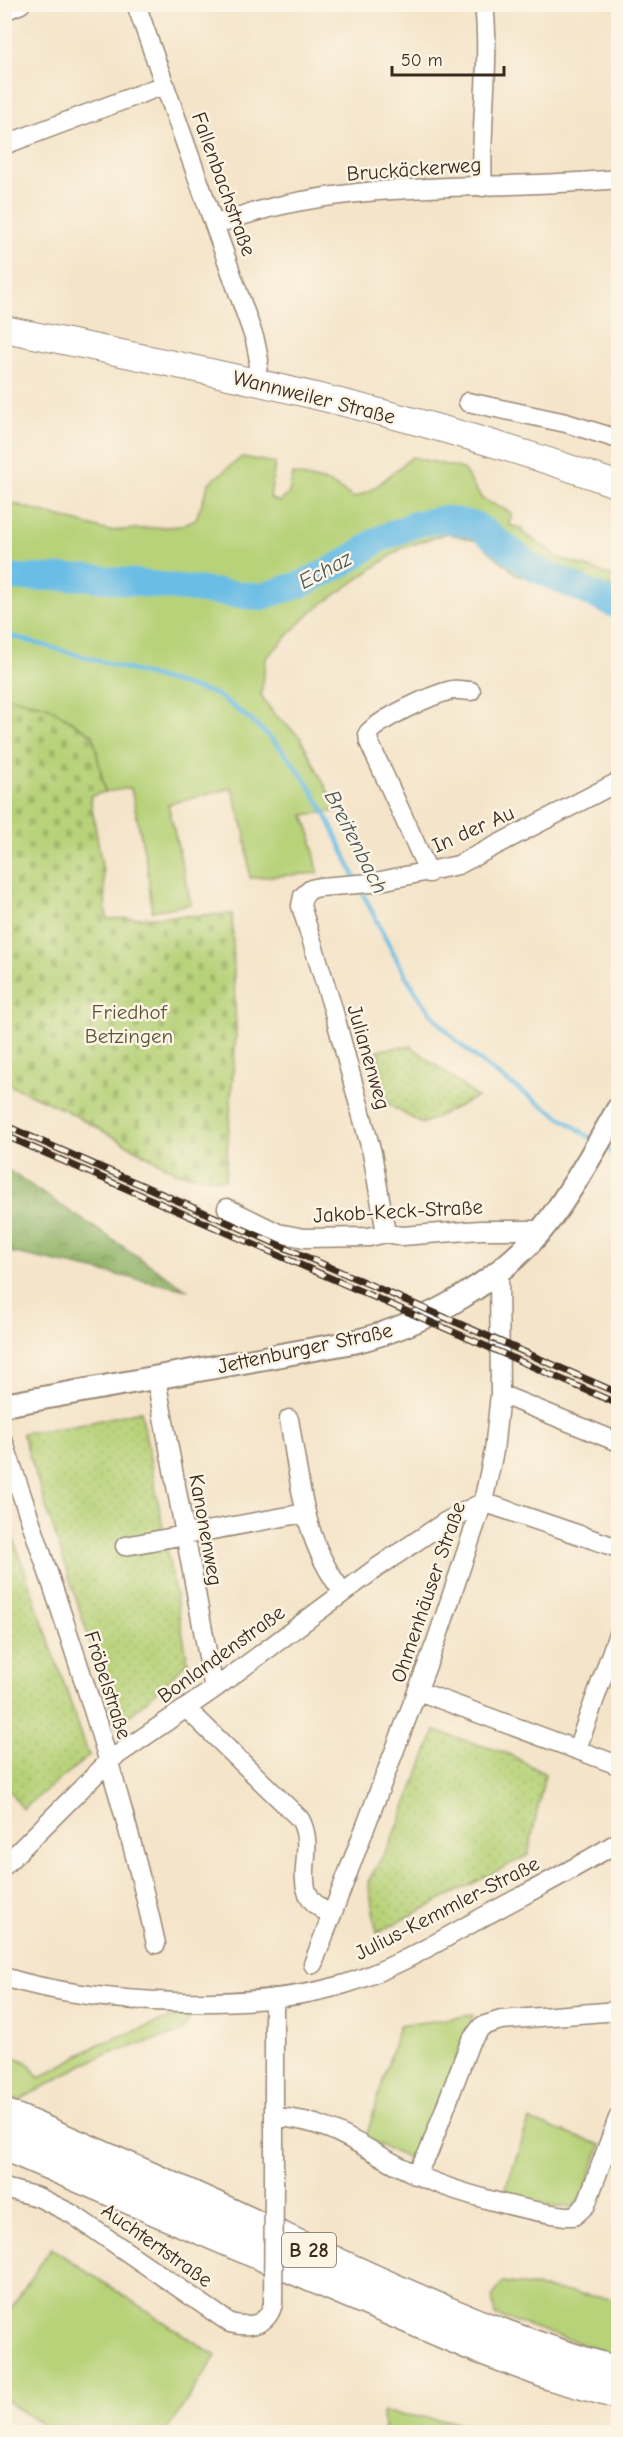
<svg xmlns="http://www.w3.org/2000/svg" width="623" height="2437" font-family="'Comic Neue',sans-serif">
  <defs>
    <pattern id="forest-crowns" width="20" height="18" patternUnits="userSpaceOnUse" patternTransform="scale(1.5)"><rect width="20" height="18" fill="#91b469"/><path d="M2 6a3 3 0 1 1 6 0M12 15a3 3 0 1 1 6 0" fill="none" stroke="#789356"/></pattern>
    <pattern id="cemetery-stones" width="16" height="16" patternUnits="userSpaceOnUse" patternTransform="scale(1.5)"><rect width="16" height="16" fill="#b7d279"/><path d="M2 7V4a2 2 0 0 1 4 0v3zM10 15v-3a2 2 0 0 1 4 0v3z" fill="#9eb468"/></pattern>
    <pattern id="garden-dots" width="8" height="8" patternUnits="userSpaceOnUse" patternTransform="scale(1.5)"><rect width="8" height="8" fill="#b7d279"/><path d="M2 2h.1M6 6h.1" fill="none" stroke="#9eb468" stroke-width="1.8" stroke-linecap="round"/></pattern>
  </defs>
  <rect width="100%" height="100%" fill="#fcf5e5"/>
  <filter id="ink" filterUnits="userSpaceOnUse"><feTurbulence type="fractalNoise" baseFrequency=".0167" numOctaves="2"/><feDisplacementMap in="SourceGraphic" scale="12" xChannelSelector="R" yChannelSelector="G"/><feConvolveMatrix kernelMatrix="1 2 1 2 8 2 1 2 1" color-interpolation-filters="sRGB"/></filter>
  <filter id="wash" filterUnits="userSpaceOnUse"><feTurbulence type="fractalNoise" baseFrequency=".008" numOctaves="4" result="noise"/><feDisplacementMap in="SourceGraphic" scale="24" xChannelSelector="R" yChannelSelector="G"/><feGaussianBlur stdDeviation="1.35" result="paint"/><feColorMatrix in="noise" values="0 0 0 0 0 0 0 0 0 0 0 0 0 0 0 0 0 1.4 0 .05"/><feComposite in="paint" operator="in"/></filter>
  <g filter="url(#wash)">
    <rect width="100%" height="100%" fill="#f4e4c9"/>
    <path fill="#b7d279" stroke="#797e4c" stroke-width="1.5" d="M 242,457 L 275,463 L 270,498 L 280,502 L 289,493 L 293,474 L 330,483 L 354,498 L 373,489 L 412,457 L 463,469 L 482,499 L 512,513 L 509,525 L 523,529 L 522,532 L 560,558 L 612,576 L 609,586 L 618,588 L 618,599 L 568,578 L 519,576 L 477,541 L 447,533 L 402,548 L 311,612 L 266,658 L 261,695 L 273,713 L 300,737 L 338,811 L 304,815 L 311,836 L 318,873 L 250,878 L 245,833 L 232,788 L 168,804 L 191,904 L 152,911 L 147,866 L 131,788 L 105,792 L 93,735 L 47,706 L 5,697 L 4,501 L 109,531 L 180,526 L 196,519 L 209,483 Z
      M 193,2014 L 182,2032 L 107,2054 L 79,2067 L 20,2100 L 5,2094 L 5,2054 L 27,2062 L 39,2078 L 99,2044 L 179,2015 Z
      M 473,2015 L 424,2144 L 416,2154 L 405,2157 L 366,2138 L 399,2026 Z
      M 529,2120 L 601,2145 L 582,2197 L 571,2207 L 553,2207 L 504,2193 Z
      M 51,2248 L 216,2356 L 166,2432 L 54,2432 L 5,2400 L 5,2318 Z
      M 503,2282 L 618,2300 L 618,2356 L 495,2315 L 492,2297 Z
      M 383,2412 L 452,2421 L 489,2432 L 384,2432 Z"/>
    <path fill="url(#forest-crowns)" stroke="#666f44" stroke-width="1.5" d="M 5,1168 L 188,1290 L 5,1251 Z"/>
    <path fill="url(#cemetery-stones)" stroke="#797e4c" stroke-width="1.5" d="M 5,697 L 47,706 L 93,735 L 105,792 L 90,796 L 103,872 L 107,919 L 232,914 L 236,1033 L 225,1180 L 178,1173 L 67,1111 L 5,1083 Z"/>
    <path fill="url(#garden-dots)" stroke="#797e4c" stroke-width="1.5" d="M 411,1046 L 477,1097 L 422,1124 L 389,1105 L 377,1050 Z
      M 141,1411 L 188,1662 L 118,1727 L 22,1433 L 74,1426 Z
      M 5,1514 L 89,1756 L 23,1809 L 5,1785 Z
      M 435,1731 L 509,1754 L 545,1774 L 528,1855 L 377,1933 L 368,1882 L 394,1836 Z"/>
    <g fill="none" stroke-linecap="round" stroke-linejoin="round">
      <path stroke="#6abde5" stroke-width="4.5" d="M 4,634 L 215,694 C 296,747 318,794 356,880
        M 360,888 C 384,934 407,987 442,1026 C 483,1071 542,1103 592,1139
        M 604,1147 L 618,1157"/>
      <path stroke="#6abde5" stroke-width="27" d="M 4,578 L 86,577 L 260,597 L 302,584 L 344,563 L 380,539 L 416,524 L 444,519 L 476,525 L 534,568 L 618,606"/>
    </g>
  </g>
  <g filter="url(#ink)">
    <g fill="none" stroke-linecap="round" stroke-linejoin="round">
      <g stroke="#988774" stroke-width="21">
        <path id="minor" d="M 136,4 L 255,340 L 259,360 L 255,381
          M 4,11 L 21,4
          M 4,145 L 164,85
          M 483,187 C 479,126 491,66 484,4
          M 215,225 C 342,176 486,192 618,179
          M 468,402 L 566,423 L 618,439
          M 429,873 L 369,742 L 368,733 C 382,718 431,695 452,690 C 458,689 465,691 471,691
          M 227,1208 L 278,1233 L 304,1238 L 369,1237 L 386,1233 L 402,1236 L 480,1230 L 541,1230
          M 386,1233 L 372,1153 L 333,1009 L 301,906 L 303,896 L 311,889 L 320,887 L 371,883 L 458,865 L 618,782
          M 156,1379 L 214,1689
          M 500,1394 L 618,1442
          M 289,1419 C 300,1480 303,1542 343,1592
          M 4,1443 C 60,1608 119,1773 156,1944
          M 125,1546 L 305,1513
          M 418,1691 L 618,1765
          M 187,1709 L 300,1819 C 320,1855 282,1892 332,1915
          M 577,1749 L 618,1634
          M 4,1866 L 110,1760 L 214,1689 L 375,1569 L 445,1522 L 483,1502 L 618,1548
          M 313,1964 L 436,1642 L 483,1502 L 494,1451 L 500,1394 L 499,1270
          M 4,1977 C 96,2006 254,2012 345,1984 C 394,1969 439,1941 483,1917 C 529,1892 575,1869 618,1842
          M 274,1998 L 274,2185
          M 276,2117 C 337,2121 363,2150 415,2174 C 453,2192 524,2211 566,2216 L 574,2216 L 586,2205 L 618,2118
          M 415,2175 L 429,2151 L 470,2042 L 482,2026 L 501,2020 L 618,2011
          M 4,2188 L 38,2197 L 72,2214 L 230,2323 C 250,2328 267,2326 273,2304"/>
      </g>
      <g stroke="#988774" stroke-width="26">
        <path id="tertiary" d="M 4,1405 L 353,1342 C 427,1324 505,1280 551,1218 C 576,1184 597,1145 618,1109"/>
      </g>
      <g stroke="#988774" stroke-width="28">
        <path id="secondary" d="M 4,329 C 211,371 420,413 618,485"/>
      </g>
      <g stroke="#988774" stroke-width="33">
        <path id="trunk" d="M 4,2114 C 89,2150 174,2187 257,2226 C 375,2281 493,2338 618,2372
          M 4,2145 L 469,2344 L 551,2375 L 618,2394"/>
      </g>
      <use href="#minor" stroke="#fff" stroke-width="18"/>
      <use href="#tertiary" stroke="#fff" stroke-width="22"/>
      <use href="#secondary" stroke="#fff" stroke-width="26"/>
      <use href="#trunk" stroke="#fff" stroke-width="30"/>
      <g stroke="#3b2a1e" stroke-width="7">
        <path id="rail" d="M 4,1125 L 618,1393
          M 4,1135 L 618,1404"/>
      </g>
      <use href="#rail" stroke="#fcf5e5" stroke-width="4.5" stroke-dasharray="14" stroke-linecap="butt"/>
      <g stroke="#988774" stroke-width="21" stroke-linecap="butt">
        <path id="minor-bridge" d="M 273,2304 L 274,2185"/>
      </g>
      <use href="#minor-bridge" stroke="#fff" stroke-width="18"/>
    </g>
  </g>
  <g text-anchor="middle" dominant-baseline="central" stroke-width="5" stroke-linejoin="round" paint-order="stroke">
    <rect fill="#fcf5e5" stroke="#75675a" stroke-width="1.5" x="282" y="2233" width="54" height="34" rx="4.5"/>
    <g font-size="20" font-weight="bold" fill="#3b2a1e">
      <text x="309" y="2250">B 28</text>
    </g>
    <g font-size="21" fill="#3b2a1e" stroke="#fcf5e5">
      <text transform="translate(414 169) rotate(-4)">Bruckäckerweg</text>
      <text transform="translate(224 184) rotate(70)">Fallenbachstraße</text>
      <text transform="translate(314 397) rotate(14)">Wannweiler Straße</text>
      <text transform="translate(473 829) rotate(-24)">In der Au</text>
      <text transform="translate(369 1057) rotate(74)">Julianenweg</text>
      <text transform="translate(398 1211) rotate(-3)">Jakob-Keck-Straße</text>
      <text transform="translate(305 1348) rotate(-12)">Jettenburger Straße</text>
      <text transform="translate(206 1530) rotate(80)">Kanonenweg</text>
      <text transform="translate(428 1592) rotate(-71)">Ohmenhäuser Straße</text>
      <text transform="translate(221 1654) rotate(-36)">Bonlandenstraße</text>
      <text transform="translate(108 1685) rotate(72)">Fröbelstraße</text>
      <text transform="translate(447 1908) rotate(-27)">Julius-Kemmler-Straße</text>
      <text transform="translate(157 2245) rotate(35)">Auchtertstraße</text>
    </g>
    <g font-size="21" fill="#5a5435" stroke="#fcf5e5">
      <text x="129" y="1012">Friedhof<tspan x="129" dy="24">Betzingen</tspan></text>
    </g>
    <g font-size="22" font-style="italic" fill="#49565a" stroke="#fcf5e5">
      <text transform="translate(325 570) rotate(-28)">Echaz</text>
      <text transform="translate(356 842) rotate(63)">Breitenbach</text>
    </g>
  </g>
  <rect width="623" height="2437" fill="none" stroke="#fcf5e5" stroke-width="24"/>
  <path d="M392 66v9h112v-9" fill="none" stroke="#3b2a1e" stroke-width="3"/>
  <text x="401" y="66" font-size="18" fill="#3b2a1e" stroke="#fcf5e5" stroke-width="4.5" paint-order="stroke">50 m</text>
</svg>
